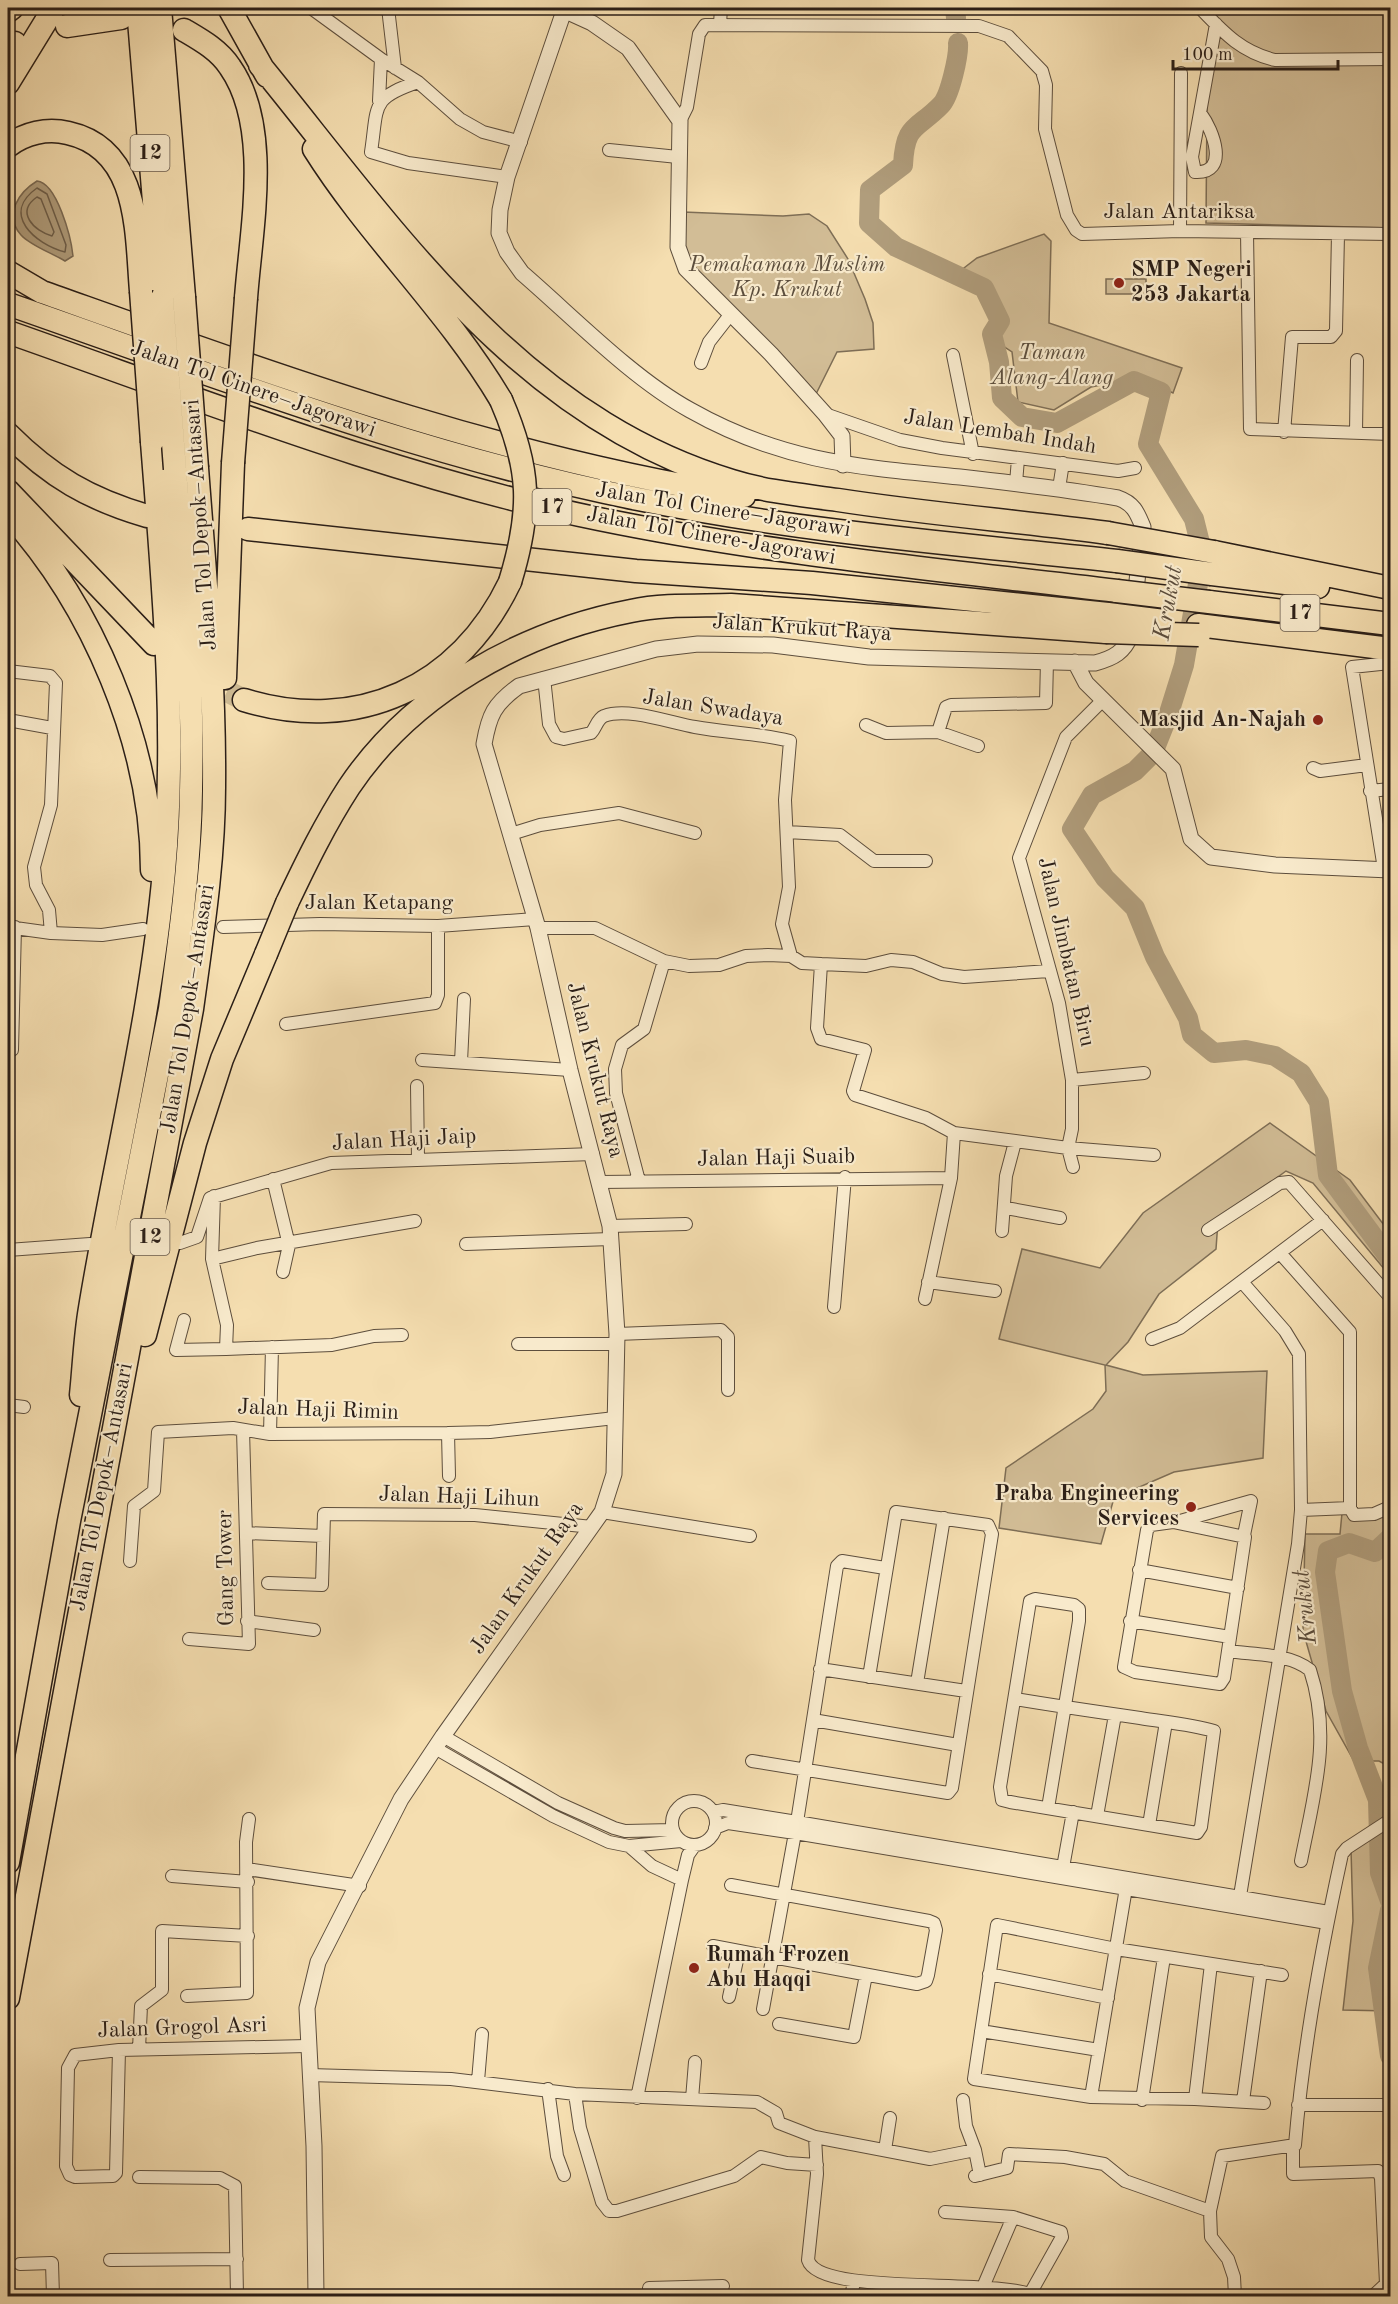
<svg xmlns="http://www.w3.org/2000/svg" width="1398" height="2304" font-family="'Old Standard TT',serif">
  <rect width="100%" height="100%" fill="#f5deb0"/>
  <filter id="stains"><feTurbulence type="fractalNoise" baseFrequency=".00333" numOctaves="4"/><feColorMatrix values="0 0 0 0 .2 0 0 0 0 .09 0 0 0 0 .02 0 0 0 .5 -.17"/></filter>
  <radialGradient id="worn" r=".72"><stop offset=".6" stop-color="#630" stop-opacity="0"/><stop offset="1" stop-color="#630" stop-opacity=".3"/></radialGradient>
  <path fill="#d2bd96" stroke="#7e6e56" stroke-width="1.5" d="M 1211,8 L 1390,8 L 1390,228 L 1206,223 L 1207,102 L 1219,25 Z
    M 683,212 L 783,216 L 809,214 L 827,226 L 848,259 L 865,299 L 873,323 L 874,349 L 837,352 L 815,396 L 688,261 L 683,246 Z
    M 1044,234 L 1051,241 L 1049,323 L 1182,368 L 1173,393 L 1132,374 L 1121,381 L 1091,387 L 1054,410 L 1018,402 L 1012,352 L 1000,344 L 997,334 L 1004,318 L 987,284 L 960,271 L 977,258 Z
    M 1106,279 L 1146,279 L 1146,294 L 1106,294 Z
    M 1270,1123 L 1350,1180 L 1390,1233 L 1390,1276 L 1313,1183 L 1286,1171 L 1218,1221 L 1216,1249 L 1159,1294 L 1128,1342 L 1106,1365 L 1143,1375 L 1267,1371 L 1263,1458 L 1174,1472 L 1114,1498 L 1101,1544 L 999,1528 L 1006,1468 L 1093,1409 L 1106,1391 L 1105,1365 L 999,1339 L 1022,1249 L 1100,1268 L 1143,1213 Z
    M 1390,1508 L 1390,1767 L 1379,1761 L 1354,1761 L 1326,1711 L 1303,1631 L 1305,1534 L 1340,1534 L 1342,1513 Z
    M 1390,1823 L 1390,2011 L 1343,2010 L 1353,1921 L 1351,1849 Z"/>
  <path fill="#b09d7c" stroke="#7a6a54" stroke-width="1.5" d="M 37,181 C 57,183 71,237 73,256 L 65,261 C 52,253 31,246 21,235 C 3,215 19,192 37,181 Z"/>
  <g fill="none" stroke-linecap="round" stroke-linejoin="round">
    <path stroke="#6d5e4a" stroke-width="1.5" d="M 37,188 L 47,194 L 66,245 L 65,252 C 35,244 0,214 37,188 Z
      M 37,197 L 41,199 L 54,232 L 52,236 C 34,231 15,212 37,197 Z"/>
    <path stroke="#b09d7c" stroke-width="20" d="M 955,8 L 956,18
      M 958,43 C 959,55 950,96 941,105 C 917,130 905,123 903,165 L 870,190 L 869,223 L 896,247 L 984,288 L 1000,321 L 992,334 L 999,362 L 1002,398 L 1022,417 L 1057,423 L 1134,381 L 1161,392 L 1148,444 L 1194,519 L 1203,555 L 1184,665 L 1169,713 L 1153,753 L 1135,771 L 1092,795 L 1072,829 L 1105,878 L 1135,908 L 1155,957 L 1188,1018 L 1192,1035 L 1214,1053 L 1246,1050 L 1275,1056 L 1301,1073 L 1319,1102 L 1328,1175 L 1390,1259
      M 1390,1538 L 1375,1552 L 1349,1543 L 1328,1551 L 1325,1572 L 1342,1691 L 1358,1748 L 1378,1800 L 1380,1873 L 1390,1901
      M 1390,1910 L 1378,1968 L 1390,2056"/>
    <path stroke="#ccb891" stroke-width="22" stroke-dasharray="22 11" stroke-linecap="butt" d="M 198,676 L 244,700"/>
    <g stroke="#5d4e3d" stroke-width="14">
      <path id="minor" d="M 311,8 L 381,59 L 418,82 L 460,119 L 483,132 L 521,142
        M 388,8 L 395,68
        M 1200,8 C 1223,32 1241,52 1275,60 L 1390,59
        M 720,24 L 721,8
        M 418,82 C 370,98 378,106 371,152 L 408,163 L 507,177
        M 379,101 L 381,59
        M 1201,114 C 1213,130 1230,174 1195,172 L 1192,157 L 1216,24
        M 680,121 L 687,107 L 699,34 L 705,25 L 979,26 L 1008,36 L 1042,71 L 1046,85 L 1045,129 L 1067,215 L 1076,230 L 1082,234 L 1180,231 L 1390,234
        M 609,150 L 678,157
        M 1180,231 L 1181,73
        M 1247,232 L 1250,429 L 1390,434
        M 953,355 L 973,454
        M 701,363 L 709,342 L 730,315
        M 825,414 L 900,440 L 942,448 L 1118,471 L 1135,468
        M 1284,432 L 1292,337 L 1331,337 L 1336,331 L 1338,234
        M 1356,433 L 1357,360
        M 1016,483 L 1018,459
        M 1059,488 L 1063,463
        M 8,671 L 50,676 L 56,683 L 51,805 L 34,867 L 36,885 L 49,910 L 51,933
        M 544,678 L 549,724 L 556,737 L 564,739 L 591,733 C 596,728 597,719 604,716 C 628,707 671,723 695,727 C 727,733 759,733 790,741 L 785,800 L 789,887 L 782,924 L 791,956
        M 8,720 L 52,728
        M 866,725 L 886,733 L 938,732 L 946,707 L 951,705 L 1046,703 L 1047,661
        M 938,732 L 978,746
        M 1313,768 L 1320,771 L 1367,765
        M 1370,791 L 1390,789
        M 787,832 L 840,835 L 874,861 L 926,861
        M 511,834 L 540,825 L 619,813 L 695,833
        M 1384,869 L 1352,667 L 1390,663
        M 8,927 L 51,933 L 102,935 L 143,929
        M 223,927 L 320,924 L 438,926 L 535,919
        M 538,928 L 595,928 L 664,961 L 689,966 L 719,965 L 746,956 L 768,955 L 791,956 L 802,963 L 821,964 L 866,966 L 891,960 L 913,962 L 942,974 L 964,977 L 1049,971
        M 821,964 L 817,1028 L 821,1039 L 865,1050 L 853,1091 L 855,1095 L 926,1118 L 954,1133
        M 286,1024 L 435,1003 L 438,995 L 438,926
        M 12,1050 L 15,927
        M 422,1060 L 570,1070
        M 461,1062 L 464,999
        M 1072,1080 L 1144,1073
        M 417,1086 L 418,1160
        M 1073,1167 L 1068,1148 L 1154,1155
        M 273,1179 L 289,1245 L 283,1272
        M 639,1181 L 616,1093 L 615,1069 L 622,1045 L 644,1029 L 664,961
        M 600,1182 L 951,1178
        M 1006,1208 L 1060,1218
        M 610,1226 L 686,1224
        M 1208,1230 L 1280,1183 L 1289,1182 L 1390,1297
        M 1002,1231 L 1006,1176 L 1015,1142
        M 180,1243 L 197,1237 L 210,1198 L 331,1163 L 593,1154
        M 466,1244 L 611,1239
        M 8,1250 L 90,1244
        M 1280,1253 L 1350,1332 L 1350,1508 L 1354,1515 L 1374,1514 L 1390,1507
        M 212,1259 L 214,1196
        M 928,1282 L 995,1291
        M 925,1299 L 951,1178 L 954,1133 L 1068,1148 L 1072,1129 L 1072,1080 L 1059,1003 L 1019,858 L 1066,737 L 1103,700
        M 834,1307 L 845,1177
        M 184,1320 L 176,1350 L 226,1349
        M 617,1334 L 721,1330 L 728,1337 L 728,1390
        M 402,1335 L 374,1336 L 332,1345 L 226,1349 L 227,1325 L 212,1259 L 257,1248 L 415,1221
        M 1152,1339 L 1180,1328 L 1323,1220
        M 518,1344 L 616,1344
        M 8,1405 L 24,1407
        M 448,1433 L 449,1476
        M 270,1434 L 272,1347
        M 1301,1510 L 1350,1508
        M 602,1512 L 750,1536
        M 1180,1521 L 1251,1501 L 1244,1535
        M 1173,1522 L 1245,1537 L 1224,1678 L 1220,1684 L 1135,1672 L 1124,1667 L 1147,1530 L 1151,1525 Z
        M 246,1533 L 323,1536
        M 130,1561 L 134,1506 L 154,1491 L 158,1432 L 233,1428 L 270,1434 L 448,1433 L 490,1432 L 615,1418
        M 1139,1570 L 1238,1588
        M 268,1583 L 322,1585 L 324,1514 L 475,1515 L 592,1527
        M 247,1621 L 314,1630
        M 1130,1621 L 1230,1637
        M 189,1639 L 249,1644 L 243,1430
        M 1228,1651 C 1254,1655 1289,1653 1310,1670 C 1332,1737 1314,1794 1301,1861
        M 820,1669 L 966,1691
        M 917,1683 L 944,1518
        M 1015,1699 C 1057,1706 1098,1712 1140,1718 C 1164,1722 1190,1724 1214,1731 L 1201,1827 L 1197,1833 L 1010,1802 L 1002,1800 L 1000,1787 L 1030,1601 L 1035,1599 L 1074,1605 L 1079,1609 L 1079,1621 L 1048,1808
        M 813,1720 L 958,1745
        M 443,1736 L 558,1803 L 614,1828 L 625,1831 L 673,1830
        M 435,1748 L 553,1816 L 609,1842 L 629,1846 L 681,1841
        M 752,1761 L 948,1793 L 952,1788 L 992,1534 L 988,1525 L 896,1512 L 869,1677
        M672 1823a22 22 0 1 1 44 0a22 22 0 1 1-44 0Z
        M 713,1812 L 723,1810 L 797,1822 L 1329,1912
        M 1097,1816 L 1115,1715
        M 797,1822 L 837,1566 L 842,1561 L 885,1568
        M 1149,1825 L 1166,1722
        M 715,1828 L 728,1823 L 795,1833 L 1327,1923
        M 629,1846 L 652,1866 L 682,1880
        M 247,1869 L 360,1886
        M 1062,1873 L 1073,1812
        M 172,1876 L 248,1882
        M 1238,1908 L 1298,1544 L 1301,1510 L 1299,1354 L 1285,1331 L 1243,1283
        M 713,1946 L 917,1984 L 926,1981 L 928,1975 L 936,1930 L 934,1923 L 929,1921 L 731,1885
        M 1211,1964 L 1195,2099 L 1091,2097 L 974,2079 L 997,1925 L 1116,1949 L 1282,1975
        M 989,1974 L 1108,1998
        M 187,1996 L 247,1993 L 246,1842 L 249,1819
        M 729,1997 L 739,1951
        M 763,2009 L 795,1833
        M 779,2024 L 854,2037 L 866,1975
        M 981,2031 L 1099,2050
        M 139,2049 L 141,2006 L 162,1990 L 162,1931 L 248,1936
        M 119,2050 L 116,2173 L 113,2176 L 75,2177 L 70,2175 L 66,2166 L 68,2068 L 75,2055 L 119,2050 L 307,2046
        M 309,2075 L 451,2079 L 575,2094 L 757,2102 L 776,2113 L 779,2123 L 815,2137 L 930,2159 L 975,2150 L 980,2175
        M 478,2081 L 482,2034
        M 548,2089 L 557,2156 L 564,2175
        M 575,2094 L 580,2128 L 602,2202 L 609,2211 L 617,2211 L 734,2176 L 761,2157 L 787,2163 L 817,2165
        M 1091,2097 L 1127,1882
        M 637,2098 L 682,1880 L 688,1855 L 695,1845
        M 692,2099 L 695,2062
        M 1195,2099 L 1264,2103
        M 963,2100 L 966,2126 L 975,2150
        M 1142,2100 L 1164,1957
        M 1243,2101 L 1261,1971
        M 1298,2105 L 1390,2105
        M 815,2137 L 817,2174 L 808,2260 C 819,2297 997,2277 1035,2296
        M 1293,2147 L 1293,2174 L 1378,2171 L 1381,2178 L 1386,2284 L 1373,2296
        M 885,2150 L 890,2118
        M 975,2176 L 1007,2168 L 1009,2154 L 1065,2157 L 1104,2164 L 1125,2181 L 1210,2211
        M 139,2177 L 220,2178 L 235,2186 L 237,2296
        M 945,2212 L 1013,2217 L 1061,2232 L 1062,2237 L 1030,2294
        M 110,2260 L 237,2259
        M 20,2264 L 52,2263 L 53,2296
        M 983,2287 L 1013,2217
        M 649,2288 L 723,2286
        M 851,2296 L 854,2282
        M 1235,2296 L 1234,2277 L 1228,2259 L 1211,2237 L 1210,2211 L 1222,2156 L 1295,2145 C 1303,2048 1321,1950 1342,1854 L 1347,1848 L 1390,1820"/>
    </g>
    <g stroke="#5d4e3d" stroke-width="17">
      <path id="tertiary" d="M 559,8 L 592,23 L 628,48 L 680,121 L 678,247 L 686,269 L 771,354 L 825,414 L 842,436 L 843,465
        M 1075,662 L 1086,683 L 1173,769 L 1191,839 L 1211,857 L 1275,865 L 1390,870
        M 316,2296 L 314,2146 L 307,2008 L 318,1962 L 401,1799 L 443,1736 L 602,1512 L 614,1474 L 617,1334 L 610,1226 L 570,1070 L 538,928 L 484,744 C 489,715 494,704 519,686 L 656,649 L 698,644 L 773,645 L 869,657 L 1095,663 C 1114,658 1124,652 1131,635 L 1143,527 C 1137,512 1133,503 1118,498 C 1065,489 1013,483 960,477 C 858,467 782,462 690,410 C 632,378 573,317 522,273 L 507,252 L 499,233 L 500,210 L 507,177 L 565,8"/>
    </g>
    <g stroke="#2a1e17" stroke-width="25">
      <path id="motorway" d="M 138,8 L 162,298
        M 160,8 L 184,297
        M 229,8 L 267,76
        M 8,11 L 12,8
        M 67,26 L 121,18
        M 184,30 C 201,40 219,50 230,67 C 272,127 251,229 246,298
        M 8,46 L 15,43
        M 260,65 C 394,229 518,417 732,481 C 767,492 803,495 838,500 C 928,514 1018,521 1108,533
        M 8,83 L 54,8
        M 8,146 C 25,133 47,128 68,133 C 140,149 136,232 141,291
        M 314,149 C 370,238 447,309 501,400
        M 8,272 L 42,292 C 273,374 500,458 744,496
        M 8,304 C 215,376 422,456 638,499 C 796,531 957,544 1117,561
        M 8,332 C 202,400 396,477 599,519 C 770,554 944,570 1117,591
        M 8,434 C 51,477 89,499 147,516
        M 8,491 L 154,644
        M 8,513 C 92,605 152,744 152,870
        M 248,529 L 636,571 L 812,583 L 1108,614
        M 1214,552 L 1390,588
        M 1212,574 L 1318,587
        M 1209,602 L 1390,624
        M 1198,625 L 1390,649
        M 225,678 L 233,463
        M 244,700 C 357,735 460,687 510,582
        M 287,903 C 306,863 325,824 349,787 C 412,693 522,632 631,611 C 664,604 698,606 731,605 L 1106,632
        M 145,1335 L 195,1143 L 222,1059 L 266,954
        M 81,1395 C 84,1366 85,1337 90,1308 C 114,1162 151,1018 164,871 C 177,727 163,585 152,442
        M 8,1862 L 69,1521 L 170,1009 C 180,937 190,864 191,791 C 194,683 183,576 175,469
        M 8,1998 L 192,1009 C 202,936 214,861 214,787 C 215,680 205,574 197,468"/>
    </g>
    <use href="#minor" stroke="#f8eacc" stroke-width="12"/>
    <use href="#tertiary" stroke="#f8eacc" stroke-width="15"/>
    <use href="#motorway" stroke="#f5deb0" stroke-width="22"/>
    <g stroke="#2a1e17" stroke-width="25" stroke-linecap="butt">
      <path id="motorway-bridge" d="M 141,291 L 152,442
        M 184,297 L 197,468
        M 162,298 L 175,469
        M 501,400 C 531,469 532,510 510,582
        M 233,463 L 246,298
        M 1108,533 L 1214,552
        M 1117,561 L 1212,574
        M 1117,591 L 1209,602
        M 1108,614 L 1164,621
        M 1106,632 L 1199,635
        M 266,954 L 287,903"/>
    </g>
    <use href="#motorway-bridge" stroke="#f5deb0" stroke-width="22"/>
  </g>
  <g fill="#8f2418" stroke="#f8eacc" stroke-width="2">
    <circle cx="1119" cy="283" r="6"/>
    <circle cx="1318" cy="720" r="6"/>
    <circle cx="1191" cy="1507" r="6"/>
    <circle cx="694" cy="1968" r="6"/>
  </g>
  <g text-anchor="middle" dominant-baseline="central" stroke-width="4.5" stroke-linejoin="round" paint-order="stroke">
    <g fill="#f8eacc" stroke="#685b4d" stroke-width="1.5">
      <rect x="130.5" y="135" width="39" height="36" rx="4.5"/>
      <rect x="532.5" y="489" width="39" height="36" rx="4.5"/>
      <rect x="1280.5" y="595" width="39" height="36" rx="4.5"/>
      <rect x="130.5" y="1219" width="39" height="36" rx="4.5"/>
    </g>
    <g font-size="21" font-weight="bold" fill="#2a1e17">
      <text x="150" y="153">12</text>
      <text x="552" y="507">17</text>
      <text x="1300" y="613">17</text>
      <text x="150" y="1237">12</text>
    </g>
    <g font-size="22" fill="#2a1e17" stroke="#f8eacc">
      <text x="1179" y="212">Jalan Antariksa</text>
      <text transform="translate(253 389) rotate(19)">Jalan Tol Cinere–Jagorawi</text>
      <text transform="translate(1000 432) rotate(9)">Jalan Lembah Indah</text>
      <text transform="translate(723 510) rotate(9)">Jalan Tol Cinere–Jagorawi</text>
      <text transform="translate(201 525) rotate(-94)">Jalan Tol Depok–Antasari</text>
      <text transform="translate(711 536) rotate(10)">Jalan Tol Cinere-Jagorawi</text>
      <text transform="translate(802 628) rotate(4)">Jalan Krukut Raya</text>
      <text transform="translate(713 708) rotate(9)">Jalan Swadaya</text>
      <text x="379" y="903">Jalan Ketapang</text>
      <text transform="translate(1066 952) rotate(77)">Jalan Jimbatan Biru</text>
      <text transform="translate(188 1009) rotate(-81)">Jalan Tol Depok–Antasari</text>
      <text transform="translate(595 1070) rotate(76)">Jalan Krukut Raya</text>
      <text transform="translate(404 1140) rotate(-3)">Jalan Haji Jaip</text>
      <text transform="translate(776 1158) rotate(-1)">Jalan Haji Suaib</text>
      <text transform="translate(318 1410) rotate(2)">Jalan Haji Rimin</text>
      <text transform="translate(102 1487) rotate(-79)">Jalan Tol Depok–Antasari</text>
      <text transform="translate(459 1497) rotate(2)">Jalan Haji Lihun</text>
      <text transform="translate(226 1568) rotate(-91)">Gang Tower</text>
      <text transform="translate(527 1578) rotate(-55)">Jalan Krukut Raya</text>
      <text transform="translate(182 2028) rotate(-2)">Jalan Grogol Asri</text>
    </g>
    <g font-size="22" font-style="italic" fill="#5c4e3d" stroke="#f8eacc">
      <text x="787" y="265">Pemakaman Muslim<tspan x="787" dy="25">Kp. Krukut</tspan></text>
      <text x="1052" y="353">Taman<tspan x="1052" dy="25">Alang-Alang</tspan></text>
    </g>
    <g font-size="22" font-weight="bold" fill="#2a1e17" stroke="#f8eacc" text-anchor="start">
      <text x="1131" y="270">SMP Negeri<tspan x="1131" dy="25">253 Jakarta</tspan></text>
      <text x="1306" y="720" text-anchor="end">Masjid An-Najah</text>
      <text x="1179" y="1494" text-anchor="end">Praba Engineering<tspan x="1179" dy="25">Services</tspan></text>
      <text x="706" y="1955">Rumah Frozen<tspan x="706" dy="25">Abu Haqqi</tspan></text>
    </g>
    <g font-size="24" font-style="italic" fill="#594a3a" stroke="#f8eacc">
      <text transform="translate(1169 603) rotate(-80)">Krukut</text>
      <text transform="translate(1306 1607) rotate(-96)">Krukut</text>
    </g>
  </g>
  <rect width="1398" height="2304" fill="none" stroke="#f5deb0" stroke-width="30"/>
  <rect x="9" y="9" width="1380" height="2286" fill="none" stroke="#2a1e17" stroke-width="3"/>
  <rect x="15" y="15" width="1368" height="2274" fill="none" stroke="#2a1e17" stroke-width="1.5"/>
  <path d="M1173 60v9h165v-9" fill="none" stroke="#2a1e17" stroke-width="3"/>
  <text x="1182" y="60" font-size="18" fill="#2a1e17" stroke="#f8eacc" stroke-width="4.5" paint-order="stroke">100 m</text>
  <rect width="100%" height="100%" filter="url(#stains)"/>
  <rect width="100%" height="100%" fill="url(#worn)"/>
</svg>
